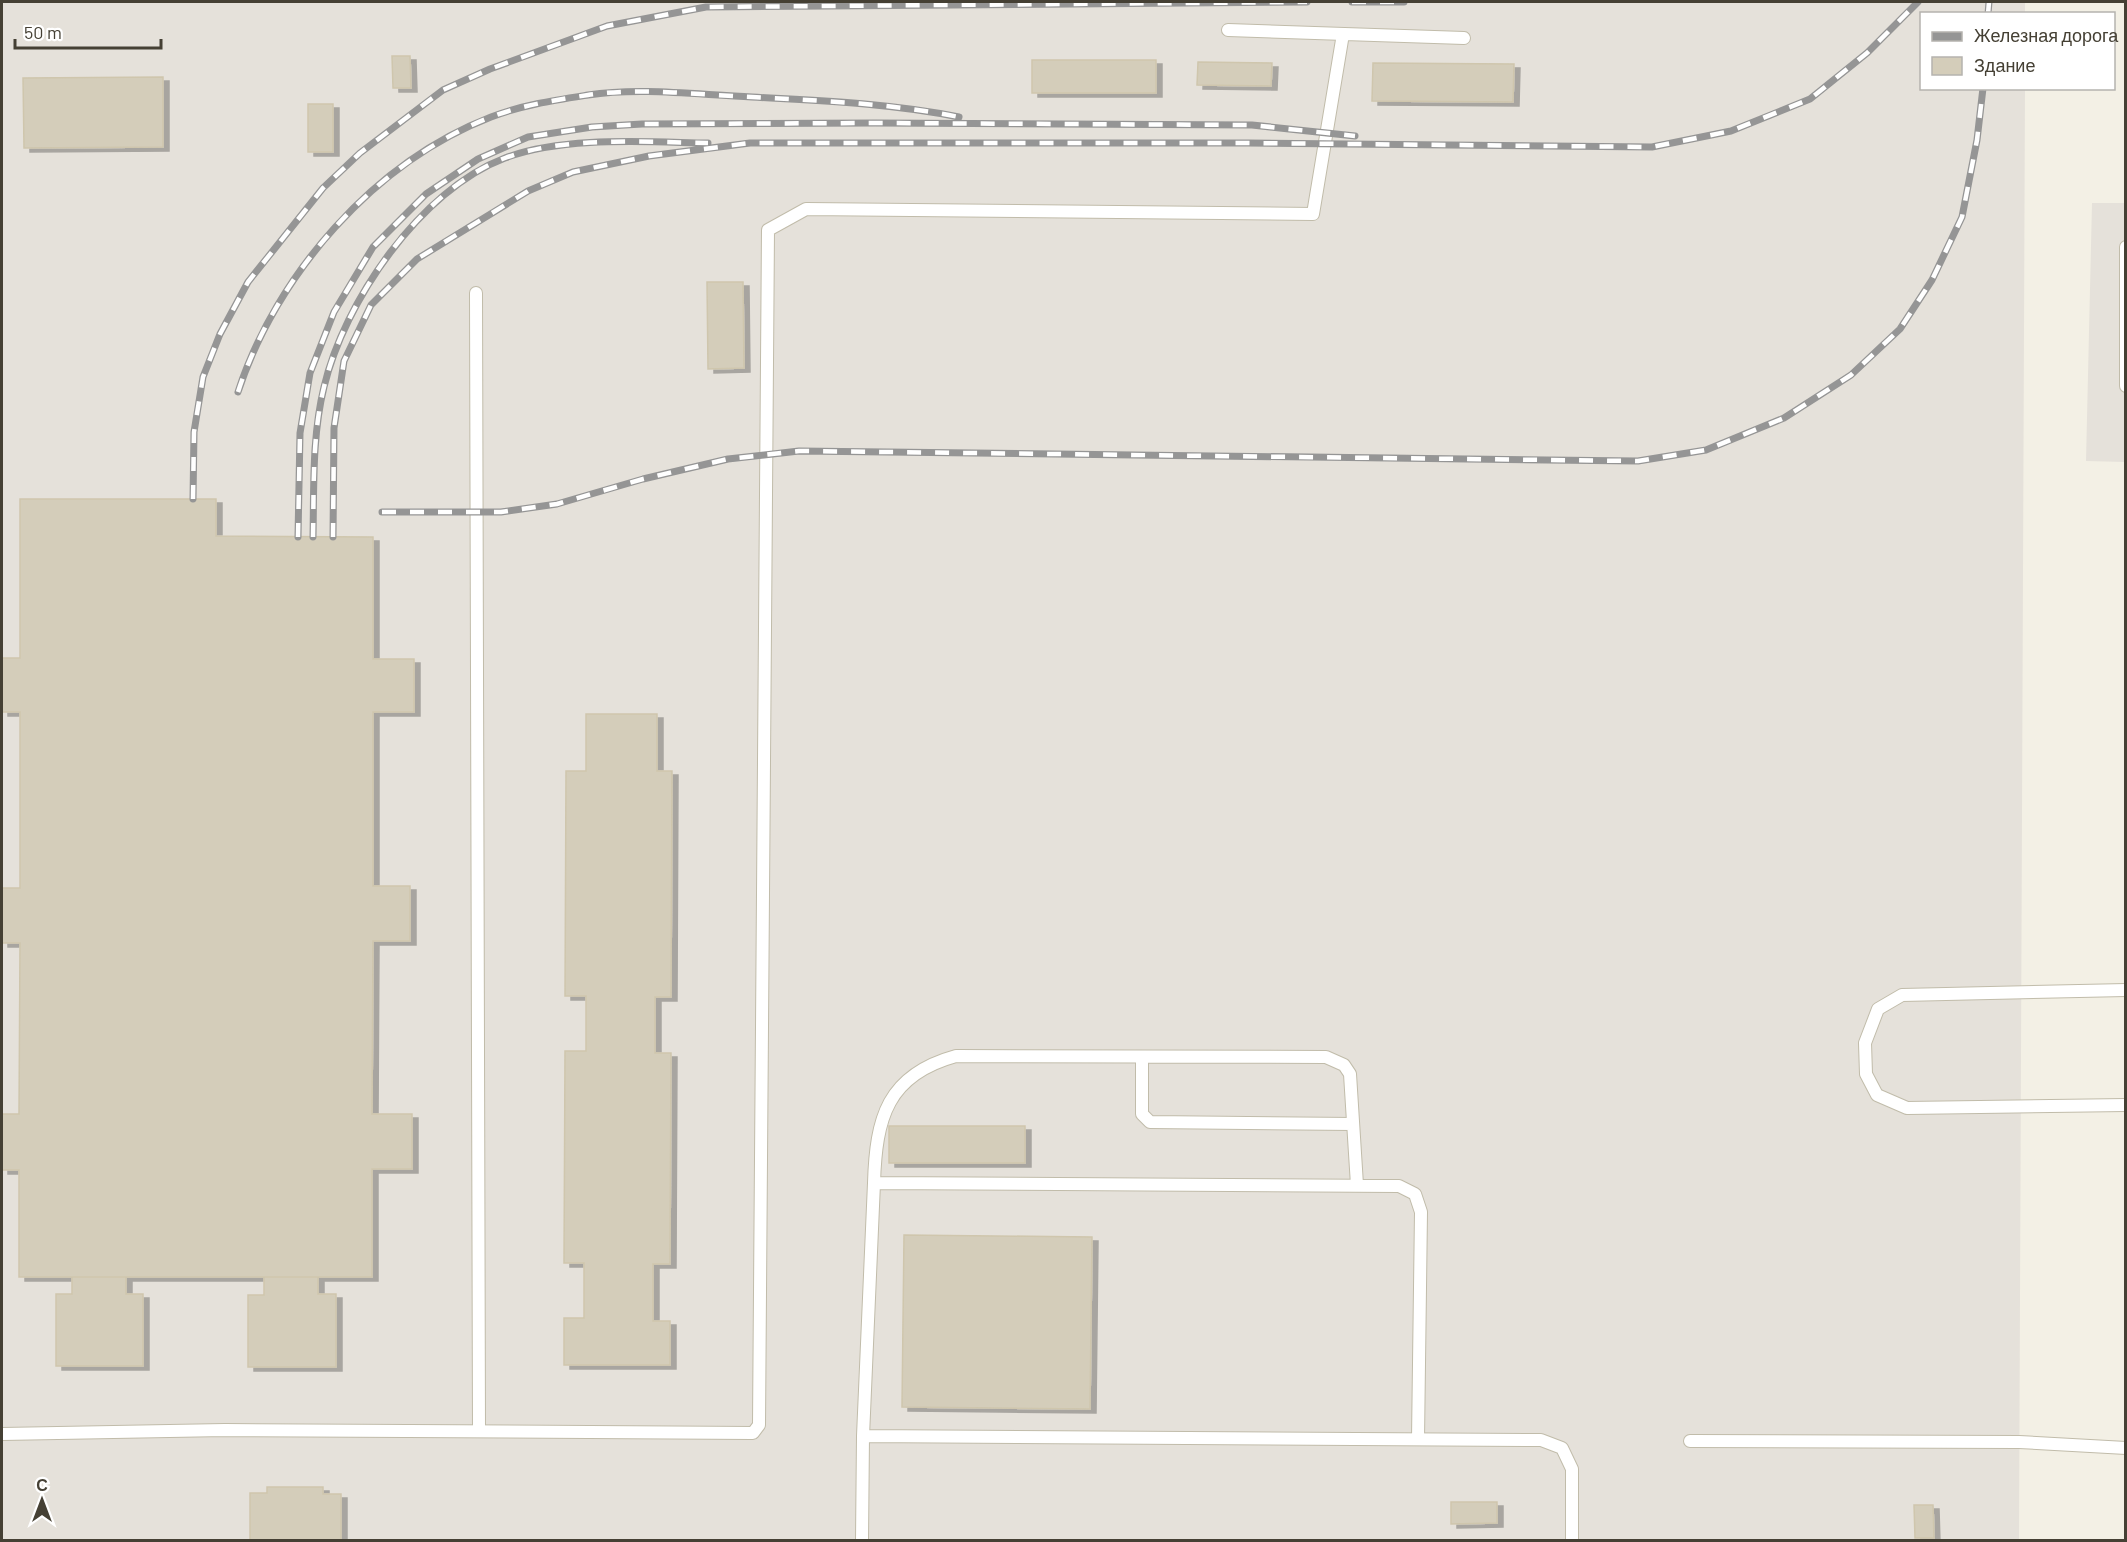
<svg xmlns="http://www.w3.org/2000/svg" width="2127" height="1542" font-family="Barlow,sans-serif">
  <defs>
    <filter id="shadow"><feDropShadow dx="6" dy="4" stdDeviation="0" flood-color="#0004"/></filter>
  </defs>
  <rect width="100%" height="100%" fill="#f3f0e5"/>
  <path fill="#e5e1da" d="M 2,2 L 2025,2 L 2025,13 L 1922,14 L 1922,88 L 2025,89 L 2019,1540 L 2,1540 Z
    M 2092,203 L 2125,203 L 2125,462 L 2086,461 Z"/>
  <path fill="#d4cdba" stroke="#cfc6ad" stroke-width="1.5" filter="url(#shadow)" d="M 392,56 L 410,56 L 411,88 L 393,88 Z
    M 1032,60 L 1156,60 L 1156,93 L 1032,93 Z
    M 1198,62 L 1272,63 L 1271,86 L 1197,85 Z
    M 1373,63 L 1514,64 L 1513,102 L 1372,101 Z
    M 163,77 L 163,147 L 24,148 L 23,78 Z
    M 308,104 L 333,104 L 333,152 L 308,152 Z
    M 707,282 L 743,282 L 744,368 L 708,369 Z
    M 20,499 L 216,499 L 216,536 L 373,537 L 373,659 L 414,659 L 414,712 L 373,712 L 373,886 L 410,886 L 410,941 L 373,941 L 372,1114 L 412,1114 L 412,1169 L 372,1169 L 372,1277 L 19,1277 L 19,1170 L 2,1170 L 2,1114 L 19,1114 L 20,943 L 2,943 L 2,888 L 20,888 L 20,712 L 2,712 L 2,658 L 20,658 Z
    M 586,714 L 657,714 L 657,771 L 672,771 L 671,997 L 655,997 L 655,1053 L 671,1053 L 670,1264 L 653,1264 L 653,1321 L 670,1321 L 670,1365 L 564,1365 L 564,1318 L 584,1318 L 584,1263 L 564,1263 L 565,1051 L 586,1051 L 586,996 L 565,996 L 566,771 L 586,771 Z
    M 889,1126 L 1025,1126 L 1025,1163 L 889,1163 Z
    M 904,1235 L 1092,1237 L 1090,1409 L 902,1407 Z
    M 72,1277 L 126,1277 L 126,1294 L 143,1294 L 143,1366 L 56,1366 L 56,1294 L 72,1294 Z
    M 264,1277 L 318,1277 L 318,1294 L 336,1294 L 336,1367 L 248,1367 L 248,1295 L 264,1295 Z
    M 267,1487 L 323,1487 L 323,1494 L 341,1494 L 341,1540 L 250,1540 L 250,1493 L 267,1493 Z
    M 1451,1502 L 1497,1502 L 1497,1523 L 1451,1524 Z
    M 1914,1505 L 1933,1505 L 1934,1538 L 1915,1538 Z"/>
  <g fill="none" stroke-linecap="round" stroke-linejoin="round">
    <g stroke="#c1bcaa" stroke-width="14">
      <path id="lane" d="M 1228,30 L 1464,38
        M 2126,247 L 2126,386
        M 476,293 L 479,1430
        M 2126,990 L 1902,995 L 1878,1009 L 1865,1043 L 1866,1074 L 1877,1095 L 1907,1108 L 2126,1105
        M 1142,1057 L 1142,1114 L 1150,1122 L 1353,1124
        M 874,1183 C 876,1118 887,1075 956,1056 L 1326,1057 L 1344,1065 L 1350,1074 L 1357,1185
        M 2,1434 L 225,1430 L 753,1433 L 759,1425 L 768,230 L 806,209 L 1313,214 L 1343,34
        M 863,1436 L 1541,1440 L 1562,1448 L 1572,1469 L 1572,1540
        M 1690,1441 L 2019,1442 L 2126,1448
        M 862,1540 L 863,1436 L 874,1183 L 1399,1186 L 1415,1194 L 1421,1212 L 1418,1439"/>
    </g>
    <use href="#lane" stroke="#fff" stroke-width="12"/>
    <g stroke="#959595" stroke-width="7">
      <path id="rail" d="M 1352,2 L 1404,2
        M 1988,14 L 1989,2
        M 238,392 C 276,275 374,162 491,117 C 522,105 556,100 588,95 C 641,87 699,95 752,97 C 822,101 890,103 959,117
        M 193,499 L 194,432 L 203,377 L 220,334 L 248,282 L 323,188 L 360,153 L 443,90 L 490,69 L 607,26 L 706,7 L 1307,2
        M 382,512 L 501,512 L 557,504 L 643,479 L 728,459 L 799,451 L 1638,461 L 1706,450 L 1784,418 L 1851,375 L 1900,329 L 1932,280 L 1962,217 L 1977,140 L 1983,88
        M 298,537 L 300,433 L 310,373 L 334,312 L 373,247 L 426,194 L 478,159 L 528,137 L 592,127 L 642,124 L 875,123 L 1252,125 L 1355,136
        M 313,537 C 314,487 312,436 324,387 C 344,302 420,190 505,158 C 563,136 646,142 708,143
        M 333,537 L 334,428 L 344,361 L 371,305 L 417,259 L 528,191 L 573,172 L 649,156 L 750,143 L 1248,143 L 1652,147 L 1731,131 L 1810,99 L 1867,53 L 1918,2"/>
    </g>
    <use href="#rail" stroke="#fff" stroke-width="4.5" stroke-dasharray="14" stroke-linecap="butt"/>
  </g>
  <rect width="2127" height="1542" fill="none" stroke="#454034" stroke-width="6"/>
  <rect x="1920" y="12" width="195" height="78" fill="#ffffff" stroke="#b5b3ae" stroke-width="1.5"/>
  <rect x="1932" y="32" width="30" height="9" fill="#959595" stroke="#b5b3ae" stroke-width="1.5"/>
  <text x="1974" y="42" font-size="18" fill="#454034">Железная дорога</text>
  <rect x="1932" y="57" width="30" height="18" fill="#d4cdba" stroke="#b5b3ae" stroke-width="1.5"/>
  <text x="1974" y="72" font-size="18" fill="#454034">Здание</text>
  <g transform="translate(42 1500)" stroke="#ffffff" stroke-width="4.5" paint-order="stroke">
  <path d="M0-4.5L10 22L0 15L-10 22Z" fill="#454034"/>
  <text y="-9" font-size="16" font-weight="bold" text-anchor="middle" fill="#454034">С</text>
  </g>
  <path d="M15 39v9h146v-9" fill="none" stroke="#454034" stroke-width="3"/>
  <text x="24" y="39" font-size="18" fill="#454034" stroke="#ffffff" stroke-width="4.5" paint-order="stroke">50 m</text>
</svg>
